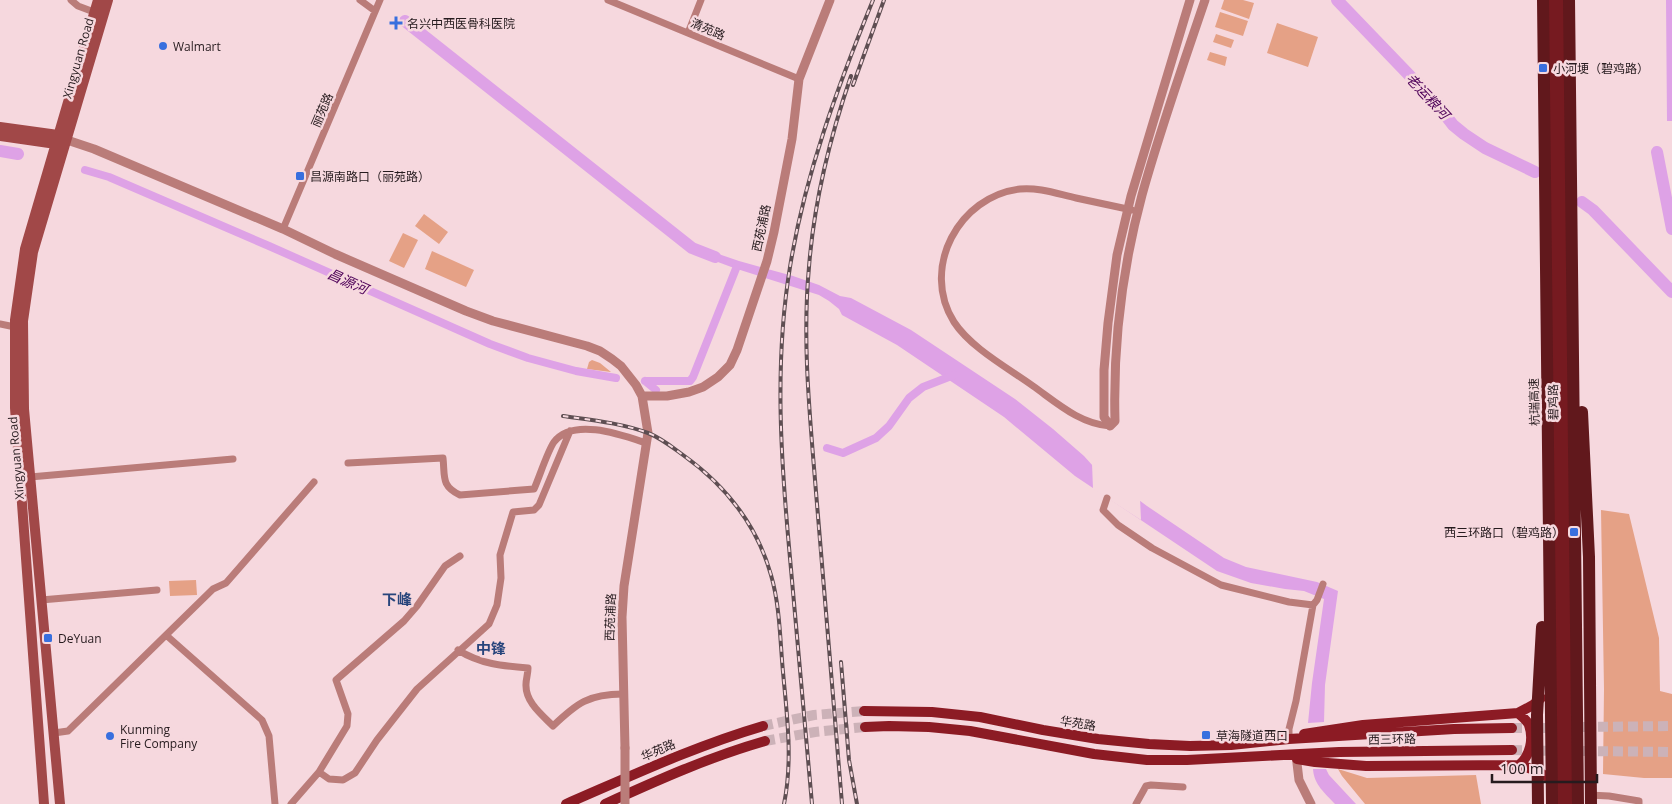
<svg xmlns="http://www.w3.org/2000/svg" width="1672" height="804" font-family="'Open Sans','Noto Sans SC',sans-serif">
  <rect width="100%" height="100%" fill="#f6d8de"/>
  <path fill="#e5a186" d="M 1224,0 L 1243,0 L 1254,3 L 1249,19 L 1221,9 Z
    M 1220,12 L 1248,21 L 1243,36 L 1215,27 Z
    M 1277,23 L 1318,37 L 1308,67 L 1267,53 Z
    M 1216,34 L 1234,40 L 1231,48 L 1213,42 Z
    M 1210,52 L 1227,57 L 1225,66 L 1207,60 Z
    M 424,214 L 448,232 L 439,244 L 415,226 Z
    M 403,233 L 418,240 L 404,268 L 389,261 Z
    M 432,251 L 474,270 L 466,287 L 425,269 Z
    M 592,360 L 600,363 L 611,372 L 587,369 L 589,362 Z
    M 1601,510 L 1629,514 L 1659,638 L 1660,691 L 1672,694 L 1672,778 L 1644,778 L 1603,774 L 1604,689 Z
    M 196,580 L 197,595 L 170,596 L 169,581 Z
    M 1338,769 L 1367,778 L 1476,775 L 1481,804 L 1365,804 L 1342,776 Z"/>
  <path fill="#dea2e6" d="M 1666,0 L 1672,0 L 1672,121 L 1667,121 Z
    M 701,248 L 739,261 L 793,276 L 819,285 L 840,296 L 851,298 L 911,330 L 1015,399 L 1053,429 L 1084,456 L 1093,466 L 1147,506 L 1224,558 L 1246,567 L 1317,582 L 1338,591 L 1325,685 L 1324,722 L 1308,723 L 1312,683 L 1324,599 L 1304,591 L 1285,589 L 1251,583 L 1217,571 L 1075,476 L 1004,417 L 897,345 L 842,315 L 839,309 L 829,301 L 819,295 L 734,268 L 699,255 Z
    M 1313,769 L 1326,769 L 1329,775 L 1356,804 L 1335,804 C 1325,793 1314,785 1313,769 Z"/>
  <path fill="#f6d8de" d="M 1092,463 L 1140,498 L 1141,520 L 1093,489 Z"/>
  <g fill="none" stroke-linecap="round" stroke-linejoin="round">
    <path stroke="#dea2e6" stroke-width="8" d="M 85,170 L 109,177 L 269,246 L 490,344 L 528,358 L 576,371 L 616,378
      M 645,381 L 690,381 L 693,377 L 737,266
      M 645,381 L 656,390
      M 827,448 L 843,453 L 876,438 L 889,426 L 909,398 L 923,387 L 954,375"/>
    <path stroke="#dea2e6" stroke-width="12" d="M 1337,0 L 1436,103 L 1453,125 L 1464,134 L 1485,148 L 1535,172
      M 405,21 L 692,248 L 715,257
      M 0,151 L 18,154
      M 1657,152 L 1672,229
      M 1582,202 L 1593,210 L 1672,292"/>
    <path stroke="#ccb2b8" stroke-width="10" stroke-dasharray="10 5" stroke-linecap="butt" d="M 763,726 L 814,715 L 864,711
      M 1583,727 L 1672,726
      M 1512,728 L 1559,728
      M 765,741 L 815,732 L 865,727
      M 1512,750 L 1559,751
      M 1583,751 L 1672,752"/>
    <path stroke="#ba7c79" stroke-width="7" d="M 71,0 L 78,6 L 94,12
      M 360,0 L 375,11
      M 608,0 L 799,79
      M 688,33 L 701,0
      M 283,229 L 380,0
      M 0,324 L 15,327
      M 1110,426 C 1080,424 1057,403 1033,386 C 1008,368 971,348 954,322 C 920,268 959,196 1020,189 C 1038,187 1058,194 1076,198 C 1095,202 1113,206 1132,210
      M 348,463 L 443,458 C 445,477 441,486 460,495 L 534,489 C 539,478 548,450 554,442 C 573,417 622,435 646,443
      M 30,477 L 233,459
      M 1107,498 L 1103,510 L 1118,525 L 1152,548 L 1221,585 L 1289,602 L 1313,605 L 1296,701 L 1289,729 L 1289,739
      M 41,600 L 157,590
      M 1313,605 L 1317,600 L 1323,584
      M 166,635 L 262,720 L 269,736 L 275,804
      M 458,650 C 480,664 503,666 528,668 C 528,674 526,679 526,684 C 525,702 542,715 553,726 C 577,703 589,694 623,694
      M 54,733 L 68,731 L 213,589 L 226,583 L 314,482
      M 319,772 L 347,726 L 348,714 L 336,680 L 404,621 L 417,606 L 445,566 L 460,556
      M 1589,795 L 1609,796 L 1639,801 L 1639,804
      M 291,804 L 319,772 L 329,779 L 343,780 L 355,773 L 377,740 L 417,689 L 489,624 L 497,605 L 501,578 L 500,555 L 513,512 L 534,510 L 539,505 L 570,431
      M 1136,804 L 1146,786 L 1151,785 L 1183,787"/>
    <path stroke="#ba7c79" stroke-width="9" d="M 1190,0 L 1131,196 L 1117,255 L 1108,323 L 1104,370 L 1104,417 L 1110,426 L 1115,421 C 1113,346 1122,269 1142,195 C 1160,130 1183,65 1205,0
      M 67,140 L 94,149 L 283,229 L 335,254 L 466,311 L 493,321 L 587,346 L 600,351 L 612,359 L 621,366 L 636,385 L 642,396 L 648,433 L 624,586 L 622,617 L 625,748
      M 642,396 L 667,396 L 689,392 L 703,387 L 718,377 L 730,365 L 737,350 L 767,261 L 774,232 L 792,139 L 799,79 L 830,0
      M 1296,755 L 1299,780 L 1311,804"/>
    <path stroke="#a14848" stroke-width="10" d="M 0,127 L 58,135 L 62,137
      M 0,136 L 56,144 L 62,142
      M 44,804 L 15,408 L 15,320 L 25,249 L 98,0
      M 60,804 L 24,409 L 23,321 L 33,252 L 108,0"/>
    <path stroke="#8c1b24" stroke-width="10" d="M 864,711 L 932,712 L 980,717 L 1043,730 L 1098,739 L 1149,744 L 1190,746 L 1231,745 L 1289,739 L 1454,729 L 1512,728
      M 1518,713 C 1522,717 1527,720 1529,725 C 1534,739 1530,756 1519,765
      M 865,727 L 889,726 L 929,727 L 970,731 L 1094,754 L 1147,760 L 1187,760 L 1339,752 L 1512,750
      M 1304,734 L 1363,725 L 1518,713 L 1533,705 L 1541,698
      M 1297,759 L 1315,762 L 1366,766 L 1519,765 C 1533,769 1544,773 1555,783
      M 566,804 C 631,776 695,746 763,726
      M 605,804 C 658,780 709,757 765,741"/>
    <path stroke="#761a20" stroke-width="11" d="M 1551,0 L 1560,804
      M 1562,0 L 1571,804"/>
    <g stroke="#5e4e52" stroke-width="4">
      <path id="rail" d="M 853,85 L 884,0
        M 563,416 C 591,420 621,423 648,433 C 661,438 672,447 683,455 C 725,485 757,525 771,575 C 780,606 780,640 783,672 C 787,716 793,760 784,804
        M 841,662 L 849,760 L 857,804
        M 812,804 C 805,722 797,640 790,558 C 781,461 774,364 790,267 C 805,174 838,86 873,0
        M 842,804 C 834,700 824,596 816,492 C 810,417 802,342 809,267 C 814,202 830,137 851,76"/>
    </g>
    <use href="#rail" stroke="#f6d8de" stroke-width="2" stroke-dasharray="5.5" stroke-linecap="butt"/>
    <path stroke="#ba7c79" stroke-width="9" d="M 625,748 L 625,804"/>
    <path stroke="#61181c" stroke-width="12" d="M 1543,0 L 1552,804
      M 1569,0 L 1578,804
      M 1582,412 L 1589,557 L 1591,804
      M 1538,804 L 1537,715 L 1542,627"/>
  </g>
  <g fill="#386fde" stroke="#f6d8de" stroke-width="2">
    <path d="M393.5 15.5h5v5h5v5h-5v5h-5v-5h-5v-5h5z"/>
    <circle cx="163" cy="46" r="5"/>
    <rect x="1538" y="63" width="10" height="10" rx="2.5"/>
    <rect x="295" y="171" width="10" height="10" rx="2.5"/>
    <rect x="1569" y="527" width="10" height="10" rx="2.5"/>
    <rect x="43" y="633" width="10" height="10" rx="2.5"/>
    <rect x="1201" y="730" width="10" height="10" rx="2.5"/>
    <circle cx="110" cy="736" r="5"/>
  </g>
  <g text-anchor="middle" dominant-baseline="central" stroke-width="5" stroke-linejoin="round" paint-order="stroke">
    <g font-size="12" fill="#261b1e" stroke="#f6d8de" text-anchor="start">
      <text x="407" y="23">名兴中西医骨科医院</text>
      <text x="173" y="46">Walmart</text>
      <text x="1553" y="68">小河埂（碧鸡路）</text>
      <text x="310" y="176">昌源南路口（丽苑路）</text>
      <text x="1564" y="532" text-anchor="end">西三环路口（碧鸡路）</text>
      <text x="58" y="638">DeYuan</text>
      <text x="120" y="729">Kunming<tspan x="120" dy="14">Fire Company</tspan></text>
      <text x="1216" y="735">草海隧道西口</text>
    </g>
    <g font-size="12" fill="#261b1e" stroke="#f6d8de">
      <text transform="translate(708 29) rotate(23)">清苑路</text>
      <text transform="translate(78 58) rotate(-74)">Xingyuan Road</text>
      <text transform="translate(322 110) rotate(-67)">丽苑路</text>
      <text transform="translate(761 228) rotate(-78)">西苑浦路</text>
      <text transform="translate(1534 402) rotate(-91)">杭瑞高速</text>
      <text transform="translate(1553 402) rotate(-91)">碧鸡路</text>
      <text transform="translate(16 458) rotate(-95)">Xingyuan Road</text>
      <text transform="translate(610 617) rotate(-88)">西苑浦路</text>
      <text transform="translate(1078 723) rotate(9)">华苑路</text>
      <text transform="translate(1392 739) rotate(-1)">西三环路</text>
      <text transform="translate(658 750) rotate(-23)">华苑路</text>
    </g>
    <g font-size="14" font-style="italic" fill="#4e0158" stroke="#f6d8de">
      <text transform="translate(1428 96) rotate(47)">老运粮河</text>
      <text transform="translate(348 281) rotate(24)">昌源河</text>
    </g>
    <g font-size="15" font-weight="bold" fill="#28457c" stroke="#f6d8de">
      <text x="397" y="599">下峰</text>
      <text x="491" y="648">中锋</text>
    </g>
  </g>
  <path d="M1492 774v8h105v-8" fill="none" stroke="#261b1e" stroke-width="2.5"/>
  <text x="1500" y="774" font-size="15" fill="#261b1e" stroke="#f6d8de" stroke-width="4" paint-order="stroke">100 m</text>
</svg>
